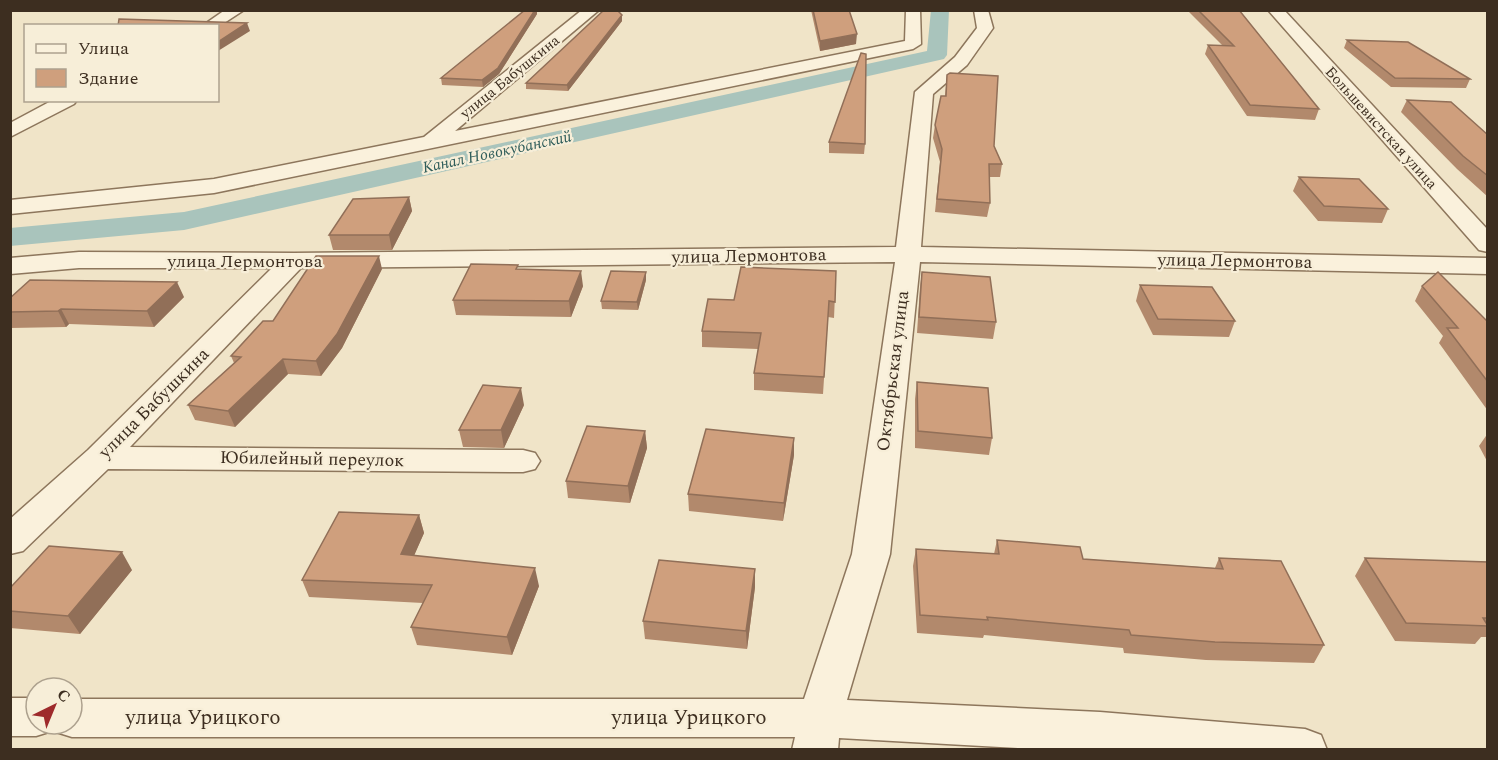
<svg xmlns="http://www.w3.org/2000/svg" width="1498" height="760" font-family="Spectral,serif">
  <rect width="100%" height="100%" fill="#f0e4c8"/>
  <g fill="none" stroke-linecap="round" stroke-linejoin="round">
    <path fill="#a9c4bc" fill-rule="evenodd" d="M 931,10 L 949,10 L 947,55 L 944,59 L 184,230 L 10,246 L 10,228 L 184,212 L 927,51 Z"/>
    <g stroke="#8d765c" stroke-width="3">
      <path id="street" d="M 225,10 L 244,10 L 218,27 L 218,26 L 202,26 Z
        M 582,10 L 599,10 L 455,131 L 905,41 L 906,10 L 920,10 L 921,44 L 913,49 L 214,193 L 10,214 L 10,200 L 214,179 L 424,137 Z
        M 974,10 L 988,10 L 993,28 L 967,65 L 933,94 L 921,247 L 1488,258 L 1488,274 L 920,262 L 890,554 L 847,700 L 1100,712 L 1305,729 L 1321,735 L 1327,750 L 1052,750 L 839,738 L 838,750 L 792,750 L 795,737 L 72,737 L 56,732 L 54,726 L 52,731 L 36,736 L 10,736 L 10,698 L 36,698 L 36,724 L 72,724 L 72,699 L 804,699 L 852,554 L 895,262 L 301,268 L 130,447 L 523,450 L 535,453 L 540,461 L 535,469 L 523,472 L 108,469 L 23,551 L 10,554 L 10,519 L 88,450 L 272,268 L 79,268 L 10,274 L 10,258 L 79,252 L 294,253 L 896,247 L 915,92 L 955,57 L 977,28 Z
        M 1268,10 L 1284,10 L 1488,230 L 1488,252 L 1479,250 Z
        M 53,100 L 77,100 L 74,104 L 10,137 L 10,123 Z"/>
    </g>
    <use href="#street" fill="#faf1dc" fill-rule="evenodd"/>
  </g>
  <path fill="#b2896c" d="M 525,10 L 537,10 L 537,14 L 499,74 L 483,87 L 442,85 L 441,78 Z
    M 811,10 L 849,10 L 856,44 L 820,51 Z
    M 1187,10 L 1239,10 L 1319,109 L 1315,120 L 1247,116 L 1205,54 L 1208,45 L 1222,45 Z
    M 622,15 L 622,21 L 568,91 L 526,89 L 526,83 Z
    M 1347,40 L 1470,79 L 1466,88 L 1391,87 L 1344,48 Z
    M 947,75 L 994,146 L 1002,164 L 1000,177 L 989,177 L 990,203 L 987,217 L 935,212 L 940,162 L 933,138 L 935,125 L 945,96 Z
    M 1407,100 L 1488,135 L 1488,197 L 1457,169 L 1401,112 Z
    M 829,142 L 865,144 L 864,154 L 829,153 Z
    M 1299,177 L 1388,209 L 1382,223 L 1318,221 L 1293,191 Z
    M 409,197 L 412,211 L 392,250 L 333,250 L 329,235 Z
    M 382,269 L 342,348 L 321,376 L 288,374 L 235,427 L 195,420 L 188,405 L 234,363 L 231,356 L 273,321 Z
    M 836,271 L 834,318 L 828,317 L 823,394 L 754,390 L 754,373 L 758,349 L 702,347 L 702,331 L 734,300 Z
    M 922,272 L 996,322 L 993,339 L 917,333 L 920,287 Z
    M 646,280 L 638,310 L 602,309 L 601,301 Z
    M 1140,285 L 1235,321 L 1229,337 L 1153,335 L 1136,301 Z
    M 583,286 L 571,317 L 456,315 L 453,300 Z
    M 1422,286 L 1488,322 L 1488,411 L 1439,343 L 1443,336 L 1415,301 Z
    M 184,297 L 154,327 L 69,324 L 66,327 L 10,328 L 10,298 Z
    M 917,382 L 992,438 L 989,455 L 915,448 L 915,399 Z
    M 524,405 L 504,448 L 463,447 L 459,430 Z
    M 645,431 L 647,448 L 630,503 L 568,498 L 566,481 Z
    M 1488,433 L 1488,463 L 1479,446 Z
    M 794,455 L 783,521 L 689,511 L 688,494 Z
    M 419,515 L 424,533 L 414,555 L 539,586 L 512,655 L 417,645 L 411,627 L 423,603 L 309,597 L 302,580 Z
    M 997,540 L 1083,559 L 1215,568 L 1219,558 L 1324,645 L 1314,663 L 1206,660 L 1124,653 L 1123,648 L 984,635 L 983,638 L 917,633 L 913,566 L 916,549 L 994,554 Z
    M 1365,558 L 1488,562 L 1488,637 L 1481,637 L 1475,644 L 1395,641 L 1355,576 Z
    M 132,570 L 80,634 L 10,628 L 10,588 Z
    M 755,587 L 747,649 L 645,639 L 643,621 Z"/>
  <path fill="#916f58" d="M 535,10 L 537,10 L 537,14 L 499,74 L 483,87 L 482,80 Z
    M 622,15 L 622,21 L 568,91 L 567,85 Z
    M 247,23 L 250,31 L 218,51 L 218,42 Z
    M 857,34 L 856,44 L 820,51 L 820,41 Z
    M 409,197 L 412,211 L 392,250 L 389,235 Z
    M 379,256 L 382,269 L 342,348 L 321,376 L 316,361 Z
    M 581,271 L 583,286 L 571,317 L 569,301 Z
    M 646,272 L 646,280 L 638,310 L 637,302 Z
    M 177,282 L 184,297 L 154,327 L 147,311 Z
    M 61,309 L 69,324 L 66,327 L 58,311 Z
    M 283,359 L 288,374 L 235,427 L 228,411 Z
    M 521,388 L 524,405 L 504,448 L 501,430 Z
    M 645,431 L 647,448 L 630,503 L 628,486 Z
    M 794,438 L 794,455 L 783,521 L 784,503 Z
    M 419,515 L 424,533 L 407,572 L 401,554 Z
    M 122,552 L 132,570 L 80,634 L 68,616 Z
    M 535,568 L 539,586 L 512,655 L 507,637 Z
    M 755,569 L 755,587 L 747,649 L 746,631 Z"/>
  <path fill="#cf9f7d" stroke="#916f58" stroke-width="1.5" d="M 525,10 L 535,10 L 498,68 L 482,80 L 441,78 Z
    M 604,10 L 617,10 L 622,15 L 567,85 L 526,83 Z
    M 813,10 L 849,10 L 857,34 L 820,41 Z
    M 1198,10 L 1239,10 L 1319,109 L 1250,105 L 1208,45 L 1234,46 Z
    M 119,19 L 247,23 L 218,42 L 218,26 L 118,26 Z
    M 1347,40 L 1408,42 L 1470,79 L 1395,78 Z
    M 861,53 L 866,54 L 865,144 L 829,142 Z
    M 950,73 L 998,76 L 994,146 L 1002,164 L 989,164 L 990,203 L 937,199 L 942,149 L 935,125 L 941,96 L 946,96 L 947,75 Z
    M 1407,100 L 1451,102 L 1488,135 L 1488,176 L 1463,156 Z
    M 1299,177 L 1359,179 L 1388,209 L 1324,206 Z
    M 409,197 L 389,235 L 329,235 L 353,199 Z
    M 316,256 L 379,256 L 337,334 L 316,361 L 283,359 L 228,411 L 188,405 L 241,357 L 231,356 L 263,321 L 273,321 Z
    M 471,264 L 518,265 L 516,269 L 581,271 L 569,301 L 453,300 Z
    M 741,267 L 836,271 L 835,302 L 829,301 L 824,377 L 754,373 L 761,333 L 702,331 L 708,299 L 734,300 Z
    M 611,271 L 646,272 L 637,302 L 601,301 Z
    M 922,272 L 990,277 L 996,322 L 919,317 Z
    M 1438,272 L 1488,322 L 1488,382 L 1447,328 L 1458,328 L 1422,286 Z
    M 30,280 L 177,282 L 147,311 L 61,309 L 58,311 L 10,312 L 10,298 Z
    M 1140,285 L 1212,287 L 1235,321 L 1158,319 Z
    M 917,382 L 988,388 L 992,438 L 918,431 Z
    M 483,385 L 521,388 L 501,430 L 459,430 Z
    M 587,426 L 645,431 L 628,486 L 566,481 Z
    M 706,429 L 794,438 L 784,503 L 688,494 Z
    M 339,512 L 419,515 L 401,554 L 535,568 L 507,637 L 411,627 L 432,585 L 302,580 Z
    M 997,540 L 1080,547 L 1083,559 L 1223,569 L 1219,558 L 1281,561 L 1324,645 L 1215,642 L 1131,635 L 1129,630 L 987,617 L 988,620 L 920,615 L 916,549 L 999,554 Z
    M 49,546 L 122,552 L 68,616 L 10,611 L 10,588 Z
    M 1365,558 L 1488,562 L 1488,618 L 1483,618 L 1488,626 L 1406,623 Z
    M 659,560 L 755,569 L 746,631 L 643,621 Z"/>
  <g text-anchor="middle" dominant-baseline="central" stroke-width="4.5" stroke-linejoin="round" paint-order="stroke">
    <g font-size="15" fill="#3d2e20" stroke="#f7eed8">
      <text transform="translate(510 77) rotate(-39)">улица Бабушкина</text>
      <text transform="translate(1381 128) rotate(48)">Большевистская улица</text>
    </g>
    <g font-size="16" font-style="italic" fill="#2f5d5a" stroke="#f7eed8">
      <text transform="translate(497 152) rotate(-12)">Канал Новокубанский</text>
    </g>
    <g font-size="18" fill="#3d2e20" stroke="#f7eed8">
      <text transform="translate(749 256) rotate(-1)">улица Лермонтова</text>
      <text x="245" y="261">улица Лермонтова</text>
      <text transform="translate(1235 261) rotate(1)">улица Лермонтова</text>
      <text transform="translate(893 371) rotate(-83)">Октябрьская улица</text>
      <text transform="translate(154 403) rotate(-45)">улица Бабушкина</text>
      <text transform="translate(312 459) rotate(1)">Юбилейный переулок</text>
    </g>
    <g font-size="21" fill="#3d2e20" stroke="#f7eed8">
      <text x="203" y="718">улица Урицкого</text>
      <text x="689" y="718">улица Урицкого</text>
    </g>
  </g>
  <rect width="1498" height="760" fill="none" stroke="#3d2e20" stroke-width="24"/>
  <rect x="24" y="24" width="195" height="78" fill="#f7eed8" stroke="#ada18e" stroke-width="1.5"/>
  <rect x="36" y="44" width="30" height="9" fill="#faf1dc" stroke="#ada18e" stroke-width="1.5"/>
  <text x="78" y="54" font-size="18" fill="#3d2e20">Улица</text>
  <rect x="36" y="69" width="30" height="18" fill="#cf9f7d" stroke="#ada18e" stroke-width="1.5"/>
  <text x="78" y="84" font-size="18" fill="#3d2e20">Здание</text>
  <g transform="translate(54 706) rotate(43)"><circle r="28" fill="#f7eed8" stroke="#ada18e" stroke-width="1.5"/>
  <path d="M0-4.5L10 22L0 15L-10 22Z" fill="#9e2a2b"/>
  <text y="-9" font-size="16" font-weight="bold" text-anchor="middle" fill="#3d2e20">С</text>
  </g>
</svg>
